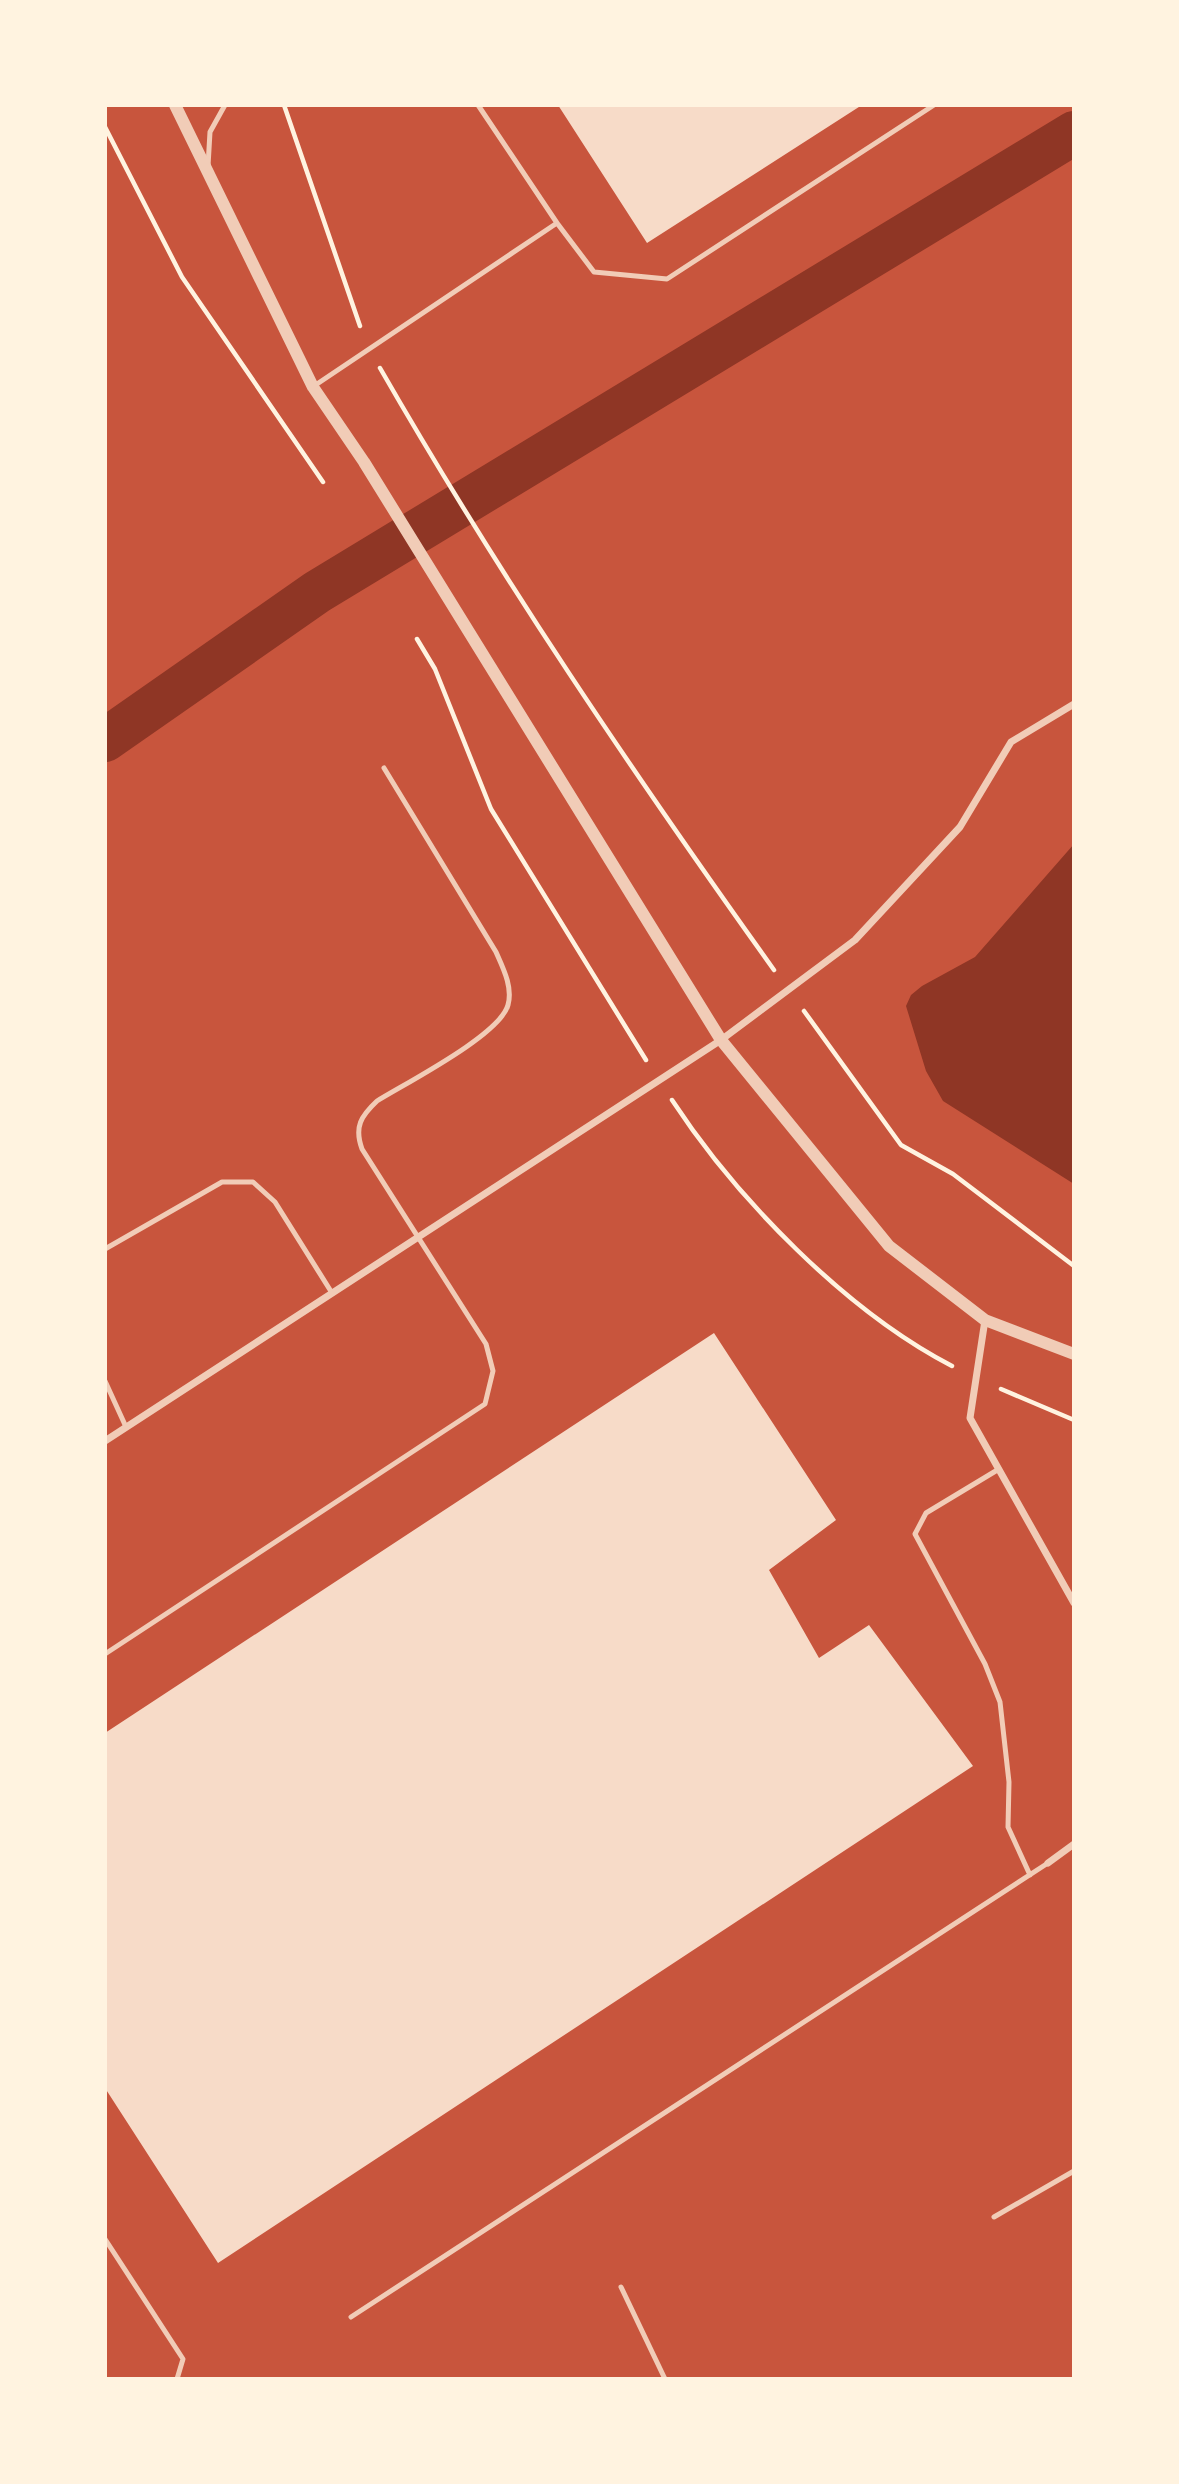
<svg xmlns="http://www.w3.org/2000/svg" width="1179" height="2484" font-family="Commissioner,sans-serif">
  <rect width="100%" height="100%" fill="#c8553d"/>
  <path fill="#8f3625" d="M 1074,844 L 1074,1184 L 943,1101 L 926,1071 L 906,1006 L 911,995 L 922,986 L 975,957 Z"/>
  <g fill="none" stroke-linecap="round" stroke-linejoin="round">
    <path stroke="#8f3625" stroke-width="44" d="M 105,740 L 317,592 L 1074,133"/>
  </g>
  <path fill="#f7dbc8" d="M 558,105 L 862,105 L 647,243 Z
    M 714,1333 L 836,1520 L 769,1570 L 819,1658 L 869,1625 L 973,1766 L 218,2263 L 105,2088 L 105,1733 Z"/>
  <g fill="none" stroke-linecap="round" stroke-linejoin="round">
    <path stroke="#fff3e0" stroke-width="4.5" d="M 284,105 L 360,326
      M 105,127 L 182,277 L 323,482
      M 380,368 C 500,577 634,774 774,970
      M 417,639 L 435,669 L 491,809 L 646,1060
      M 804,1011 L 901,1145 L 953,1174 L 1074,1266
      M 672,1100 C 737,1199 846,1311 952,1366
      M 1001,1389 L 1074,1420"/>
    <path stroke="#f1ccb7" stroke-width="5" d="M 478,105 L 557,223
      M 208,166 L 210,132 L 225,105
      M 314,386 L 557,223 L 594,272 L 667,279 L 934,105
      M 105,1249 L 222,1182 L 253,1182 L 275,1202 L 332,1293
      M 105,1381 L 126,1427
      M 999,1469 L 926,1513 L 915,1534 L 985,1664 L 1000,1702 L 1009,1782 L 1008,1827 L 1030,1875
      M 105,1654 L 485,1404 L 493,1371 L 486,1344 L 362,1149 C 354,1127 361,1116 377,1101 C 406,1083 500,1035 508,1005 C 513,987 503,968 496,952 L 384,768
      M 994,2217 L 1074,2171
      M 105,2239 L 183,2359 L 177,2379
      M 621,2287 L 665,2379
      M 351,2317 L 1048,1863"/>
    <path stroke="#f1ccb7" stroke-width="7" d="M 985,1320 L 970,1418 L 1074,1603
      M 105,1441 L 721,1040 L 855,940 L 960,827 L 1011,742 L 1074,704
      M 1048,1863 L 1074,1844"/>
    <path stroke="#f1ccb7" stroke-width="12" d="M 175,105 L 313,387 L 364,462 L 721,1040 L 889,1246 L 985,1320 L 1074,1354"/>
  </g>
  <rect width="1179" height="2484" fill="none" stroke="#fff3e0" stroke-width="214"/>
</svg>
